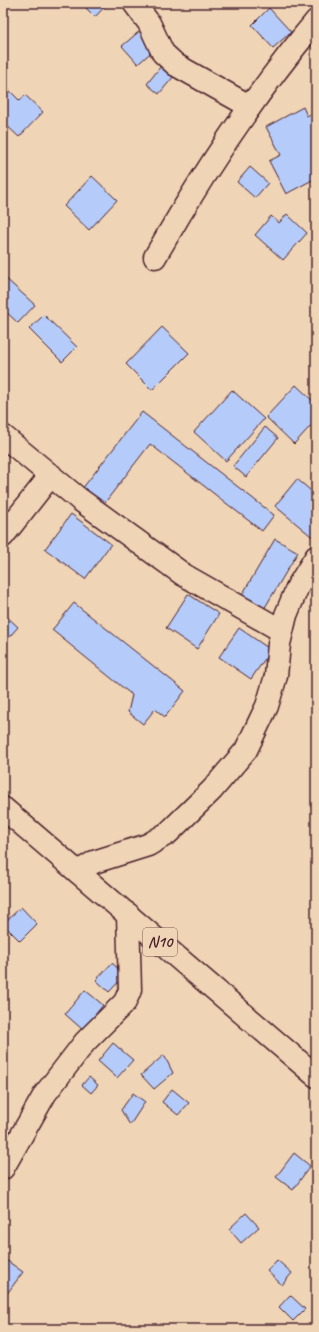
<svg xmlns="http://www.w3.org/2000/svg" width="319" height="1332" font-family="Caveat,sans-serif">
  <rect width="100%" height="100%" fill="#efd5b6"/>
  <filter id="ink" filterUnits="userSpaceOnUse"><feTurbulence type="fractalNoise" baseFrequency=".025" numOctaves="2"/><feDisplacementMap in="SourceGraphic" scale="8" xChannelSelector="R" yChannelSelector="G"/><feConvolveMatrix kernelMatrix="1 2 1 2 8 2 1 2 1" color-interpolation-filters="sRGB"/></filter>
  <g filter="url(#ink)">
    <path fill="#b5ccfb" stroke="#4a1f2b" d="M 81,3 L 108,3 L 95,17 Z
      M 269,8 L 291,32 L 273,48 L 252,25 Z
      M 142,29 L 157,47 L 138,64 L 122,46 Z
      M 161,66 L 174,76 L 159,94 L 147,84 Z
      M 8,89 L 20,101 L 25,95 L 43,112 L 19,137 L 3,122 L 3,94 Z
      M 303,107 L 307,116 L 315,111 L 316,114 L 316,178 L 286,194 L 269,161 L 281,155 L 266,127 Z
      M 250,167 L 268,183 L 255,198 L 237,182 Z
      M 92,176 L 117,200 L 89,230 L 64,206 Z
      M 287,214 L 307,233 L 283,260 L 255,235 L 271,216 L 279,223 Z
      M 3,276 L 35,305 L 18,323 L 3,309 Z
      M 44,315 L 77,347 L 62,362 L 29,329 Z
      M 162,327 L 189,353 L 152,390 L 126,364 Z
      M 296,385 L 316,404 L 316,420 L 294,444 L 266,417 Z
      M 232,390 L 264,419 L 226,461 L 194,432 Z
      M 142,412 L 274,515 L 262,531 L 150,444 L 103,505 L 82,489 Z
      M 265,427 L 278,438 L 246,477 L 233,466 Z
      M 297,479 L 316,495 L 316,540 L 275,506 Z
      M 71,514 L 111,544 L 85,579 L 45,549 Z
      M 275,539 L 298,552 L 264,609 L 242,595 Z
      M 188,594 L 219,614 L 197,649 L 166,628 Z
      M 74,603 L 185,691 L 165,717 L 155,709 L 143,724 L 128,712 L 132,695 L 52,630 Z
      M 3,613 L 18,627 L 3,644 Z
      M 239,628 L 271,650 L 251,679 L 219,657 Z
      M 316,799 L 316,812 L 310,806 Z
      M 21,907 L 37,924 L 20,941 L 3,924 Z
      M 112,963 L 125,975 L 109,992 L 96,980 Z
      M 85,990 L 103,1005 L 83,1030 L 65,1014 Z
      M 113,1043 L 133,1060 L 117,1078 L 98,1061 Z
      M 164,1055 L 173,1073 L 154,1089 L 141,1075 Z
      M 89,1077 L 98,1085 L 91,1093 L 82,1085 Z
      M 172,1089 L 189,1103 L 178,1115 L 162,1102 Z
      M 133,1093 L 145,1102 L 130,1125 L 121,1110 Z
      M 294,1153 L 310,1166 L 293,1190 L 276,1177 Z
      M 246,1213 L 259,1227 L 241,1243 L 229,1229 Z
      M 6,1260 L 23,1272 L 3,1299 L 3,1264 Z
      M 277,1260 L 292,1273 L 282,1285 L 267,1271 Z
      M 290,1295 L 305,1309 L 293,1321 L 279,1307 Z"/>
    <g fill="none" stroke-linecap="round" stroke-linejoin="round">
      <g stroke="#4a1f2b" stroke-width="25">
        <path id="street" d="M 134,3 L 149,23 L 163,53 L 176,65 L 249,106
          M 155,257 C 203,173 254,95 316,21
          M 3,436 L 79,499 L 184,575 L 282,631
          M 3,536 L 51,475
          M 78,872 L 94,862 L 148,845 L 168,833 L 212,790 L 246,750 L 267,706 L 276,676 L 279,644 L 286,615 L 298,586 L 316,557
          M 3,1168 L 45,1094 L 85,1042 L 125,1002 L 130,990 L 128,914"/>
      </g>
      <g stroke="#4a1f2b" stroke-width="25">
        <path id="primary" d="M 3,808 L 316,1076"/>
      </g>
      <use href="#street" stroke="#efd5b6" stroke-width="22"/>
      <use href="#primary" stroke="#efd5b6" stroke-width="22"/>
    </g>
  </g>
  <g text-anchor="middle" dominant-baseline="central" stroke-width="3.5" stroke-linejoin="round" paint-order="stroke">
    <rect fill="#efd5b6" stroke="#7c5655" stroke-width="1" x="143" y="928" width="34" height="28" rx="3"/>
    <g font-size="16" font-weight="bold" fill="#4a1f2b">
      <text x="160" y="942">N10</text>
    </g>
  </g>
  <rect width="319" height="1332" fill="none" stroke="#efd5b6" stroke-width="16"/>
  <rect x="8" y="8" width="303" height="1316" fill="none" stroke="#4a1f2b" stroke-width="1.5" filter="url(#ink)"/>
</svg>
